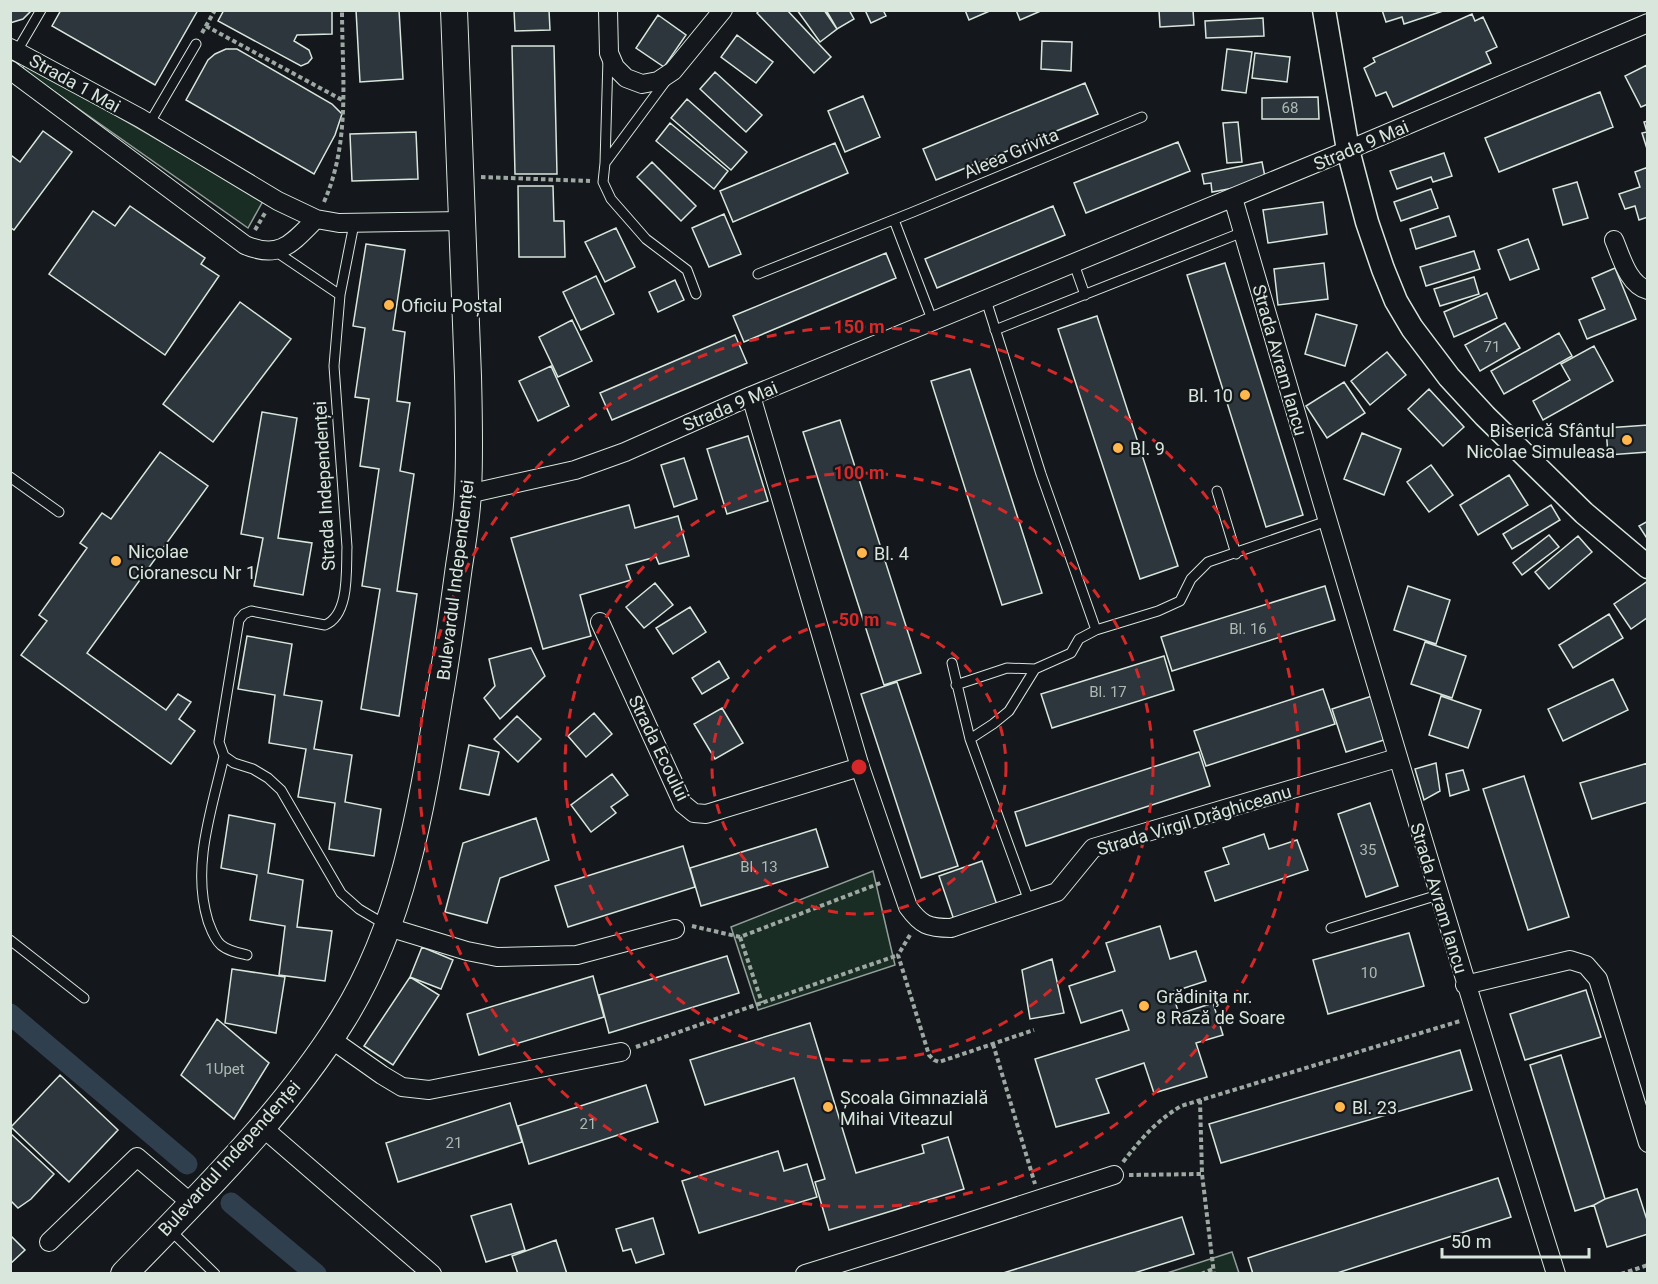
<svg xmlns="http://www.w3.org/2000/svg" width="1658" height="1284" font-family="Roboto,sans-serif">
  <rect width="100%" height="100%" fill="#14181c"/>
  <path fill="#1a2d24" stroke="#939e99" stroke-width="1.5" d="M 26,63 L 263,201 L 248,228 L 22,69 Z
    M 873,871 L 895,965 L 758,1010 L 731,927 Z
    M 1232,1252 L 1239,1273 L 1167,1273 Z"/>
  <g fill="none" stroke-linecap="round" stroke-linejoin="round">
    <path stroke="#2f3f4d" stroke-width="21" d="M 10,1014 L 187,1164
      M 231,1203 L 316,1274"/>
  </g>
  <path fill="#2c363c" stroke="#d8e6dc" stroke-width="1.5" d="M 10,10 L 32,10 L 23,19 L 10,23 Z
    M 61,10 L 198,10 L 155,85 L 52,26 Z
    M 224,10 L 332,10 L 332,34 L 297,35 L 294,41 L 309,50 L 312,58 L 308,63 L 301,66 L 218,21 Z
    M 356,10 L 399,10 L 403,79 L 360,82 Z
    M 514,10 L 549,10 L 550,30 L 515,31 Z
    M 760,10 L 787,10 L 831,57 L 814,73 L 757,13 Z
    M 797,10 L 824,10 L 837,29 L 820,42 Z
    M 826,10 L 849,10 L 854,19 L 837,29 Z
    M 865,10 L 883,10 L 886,16 L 871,23 Z
    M 965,10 L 992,10 L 969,20 Z
    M 1016,10 L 1043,10 L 1020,20 Z
    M 1159,10 L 1193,10 L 1194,25 L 1160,27 Z
    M 1382,10 L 1446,10 L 1404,24 L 1402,17 L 1386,22 Z
    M 1472,14 L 1475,21 L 1483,17 L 1497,47 L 1486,52 L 1491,63 L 1393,107 L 1386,92 L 1376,96 L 1364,68 L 1375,62 L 1373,58 Z
    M 658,15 L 686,35 L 664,67 L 636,48 Z
    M 1263,18 L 1264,36 L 1206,38 L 1205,21 Z
    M 737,35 L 773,62 L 756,83 L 721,57 Z
    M 1042,41 L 1072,42 L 1071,71 L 1041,69 Z
    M 512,46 L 554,46 L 557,174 L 515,174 Z
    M 226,49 L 237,49 L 332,104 L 342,114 L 335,135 L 314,174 L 186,100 L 208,60 L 215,54 Z
    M 1227,49 L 1252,52 L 1246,93 L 1222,90 Z
    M 1255,53 L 1290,57 L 1287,82 L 1252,78 Z
    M 1647,65 L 1648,104 L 1641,107 L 1625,76 Z
    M 715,72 L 762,115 L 746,132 L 700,89 Z
    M 1085,83 L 1098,114 L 936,180 L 923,149 Z
    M 1600,92 L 1613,127 L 1499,172 L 1485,138 Z
    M 863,96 L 880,137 L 845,152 L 828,111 Z
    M 1318,97 L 1319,119 L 1262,119 L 1262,98 Z
    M 687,99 L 747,152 L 731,170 L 671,118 Z
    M 1648,121 L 1648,152 L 1642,133 L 1647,132 L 1644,122 Z
    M 1238,122 L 1242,162 L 1227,163 L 1223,123 Z
    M 670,123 L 728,171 L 714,189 L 656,141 Z
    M 43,131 L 72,152 L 14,230 L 10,227 L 10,158 L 12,156 L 20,162 Z
    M 416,132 L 418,179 L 352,181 L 350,134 Z
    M 1178,142 L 1190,171 L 1086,213 L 1074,183 Z
    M 835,143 L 848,173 L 733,222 L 720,191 Z
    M 1444,153 L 1452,176 L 1433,182 L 1431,177 L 1397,189 L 1390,171 Z
    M 652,162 L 696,206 L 681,221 L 637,177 Z
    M 1262,162 L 1266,182 L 1212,192 L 1211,183 L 1204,184 L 1202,174 Z
    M 1648,167 L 1648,217 L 1639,220 L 1635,206 L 1625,209 L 1619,194 L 1640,187 L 1635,172 Z
    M 1577,182 L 1588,218 L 1563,225 L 1553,189 Z
    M 518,186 L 553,186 L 554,221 L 564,221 L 565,257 L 519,257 Z
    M 1431,189 L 1438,208 L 1401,221 L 1394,202 Z
    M 1323,202 L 1327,234 L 1268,243 L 1263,210 Z
    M 130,206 L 205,258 L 201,264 L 219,276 L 165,355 L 49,274 L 93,211 L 115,226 Z
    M 1053,206 L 1065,235 L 937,288 L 925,259 Z
    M 724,214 L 741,254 L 709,267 L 692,228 Z
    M 1449,216 L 1456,236 L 1416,249 L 1410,229 Z
    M 616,228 L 635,267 L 605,282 L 585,242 Z
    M 1528,239 L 1539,269 L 1510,280 L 1498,250 Z
    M 366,244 L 405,250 L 393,330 L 405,332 L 397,401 L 410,403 L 400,471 L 414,474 L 397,591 L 417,594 L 399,716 L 361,709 L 380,589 L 362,586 L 379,469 L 360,466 L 369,399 L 355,397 L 365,328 L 353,326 Z
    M 1474,251 L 1480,269 L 1426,286 L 1420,267 Z
    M 886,253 L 896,278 L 744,342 L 733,316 Z
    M 1225,263 L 1303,515 L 1266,527 L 1187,275 Z
    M 1324,263 L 1328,299 L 1278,305 L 1274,269 Z
    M 1615,268 L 1636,319 L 1587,339 L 1579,320 L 1605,309 L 1592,278 Z
    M 596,276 L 614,314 L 581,330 L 563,292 Z
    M 1474,277 L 1479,294 L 1440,306 L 1434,289 Z
    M 675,280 L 684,300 L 658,312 L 649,292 Z
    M 1487,293 L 1497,318 L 1454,337 L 1444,312 Z
    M 240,302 L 291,339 L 213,442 L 163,404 Z
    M 1316,314 L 1357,325 L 1345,366 L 1305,354 Z
    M 1097,316 L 1178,566 L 1140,579 L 1058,329 Z
    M 572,320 L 592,361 L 558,377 L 539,337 Z
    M 1505,323 L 1520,348 L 1480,371 L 1465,345 Z
    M 1559,333 L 1572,356 L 1504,394 L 1491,371 Z
    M 735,335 L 747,363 L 612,420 L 600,393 Z
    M 1594,346 L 1613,381 L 1543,420 L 1533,401 L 1570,380 L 1561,364 Z
    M 1387,352 L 1406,375 L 1370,405 L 1351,381 Z
    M 551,366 L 569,406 L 538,421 L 519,381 Z
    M 970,369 L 1042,593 L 1002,605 L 931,381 Z
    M 1344,382 L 1365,413 L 1327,438 L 1306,406 Z
    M 1429,389 L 1464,427 L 1443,446 L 1408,409 Z
    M 262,412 L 297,418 L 278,538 L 312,543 L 303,595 L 254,586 L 263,538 L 241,534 Z
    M 840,420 L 921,673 L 884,685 L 803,432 Z
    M 1648,425 L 1648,452 L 1608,455 L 1606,428 Z
    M 1362,433 L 1401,449 L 1384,495 L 1344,479 Z
    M 748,436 L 768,501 L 727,514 L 707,449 Z
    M 160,452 L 208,486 L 87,653 L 166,710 L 178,694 L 191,702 L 179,719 L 195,731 L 171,764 L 21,655 L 47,621 L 39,615 L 87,548 L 80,543 L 102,513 L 111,519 Z
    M 684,458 L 697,499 L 674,507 L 661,465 Z
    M 1431,465 L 1453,495 L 1429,512 L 1407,482 Z
    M 1509,475 L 1528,505 L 1478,535 L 1460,505 Z
    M 629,505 L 635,528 L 678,516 L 689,556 L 659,564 L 656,557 L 626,565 L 631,580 L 580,595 L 591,636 L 543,649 L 511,538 Z
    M 1551,505 L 1560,520 L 1512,549 L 1503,534 Z
    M 1648,521 L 1648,540 L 1639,526 Z
    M 1549,535 L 1559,547 L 1522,575 L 1513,563 Z
    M 1578,536 L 1592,552 L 1549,589 L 1535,572 Z
    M 1648,581 L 1648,617 L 1631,629 L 1614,604 Z
    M 655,583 L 673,605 L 644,628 L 626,607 Z
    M 1325,586 L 1335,620 L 1172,671 L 1161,637 Z
    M 1408,586 L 1450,600 L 1436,644 L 1394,630 Z
    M 690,607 L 706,632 L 673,654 L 656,628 Z
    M 1609,614 L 1623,638 L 1573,668 L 1559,645 Z
    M 247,636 L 292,644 L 284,695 L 322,701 L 314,749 L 352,755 L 345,802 L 381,809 L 374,856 L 329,849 L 335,803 L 298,797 L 306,749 L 269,743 L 275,695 L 238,689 Z
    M 1425,642 L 1466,656 L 1452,698 L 1411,684 Z
    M 531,648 L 545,676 L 500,719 L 484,698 L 495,686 L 489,659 Z
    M 1164,656 L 1174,690 L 1052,728 L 1041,694 Z
    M 719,661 L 729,678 L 702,694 L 692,678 Z
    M 1613,679 L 1628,710 L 1563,741 L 1548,709 Z
    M 897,682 L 958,866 L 921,878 L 861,694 Z
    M 1323,689 L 1335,724 L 1206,766 L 1194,731 Z
    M 1372,696 L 1387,739 L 1346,752 L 1332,709 Z
    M 1441,696 L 1481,710 L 1468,748 L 1429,735 Z
    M 722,708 L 743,743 L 715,759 L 694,724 Z
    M 594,713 L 612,734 L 586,757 L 568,736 Z
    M 517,716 L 541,739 L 518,762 L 494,739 Z
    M 469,745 L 499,752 L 489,795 L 460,789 Z
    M 1199,752 L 1210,786 L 1026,846 L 1015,812 Z
    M 1436,763 L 1440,791 L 1424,800 L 1415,769 Z
    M 1648,763 L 1648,802 L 1592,819 L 1580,783 Z
    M 1463,770 L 1469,790 L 1450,796 L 1446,774 Z
    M 612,774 L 628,795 L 611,807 L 616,813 L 591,832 L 571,805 Z
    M 1524,776 L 1569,917 L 1528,930 L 1483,789 Z
    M 1370,803 L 1398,886 L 1366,897 L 1338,814 Z
    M 229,815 L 275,824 L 268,873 L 303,880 L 297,927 L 332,931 L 325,981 L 279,975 L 285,926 L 250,920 L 257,875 L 221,868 Z
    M 536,818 L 549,860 L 500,878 L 487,923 L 445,912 L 463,843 Z
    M 816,829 L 828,867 L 701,906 L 690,868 Z
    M 1264,834 L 1269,849 L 1297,840 L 1308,870 L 1215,901 L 1205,872 L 1229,864 L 1223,848 Z
    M 683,846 L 695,887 L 568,927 L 555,886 Z
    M 982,861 L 997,905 L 954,920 L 939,876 Z
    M 1160,926 L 1170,959 L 1196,951 L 1206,981 L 1172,992 L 1179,1014 L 1213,1003 L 1223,1035 L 1196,1043 L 1207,1077 L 1154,1093 L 1144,1063 L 1096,1079 L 1109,1113 L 1056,1127 L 1035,1059 L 1129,1030 L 1122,1010 L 1081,1023 L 1069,986 L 1115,971 L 1106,943 Z
    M 1409,933 L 1424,986 L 1328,1014 L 1313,960 Z
    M 422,947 L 453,960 L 441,989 L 410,977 Z
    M 727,956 L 739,993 L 609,1033 L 599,995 Z
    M 1052,959 L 1064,1013 L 1030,1019 L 1022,970 Z
    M 232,969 L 285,977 L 276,1033 L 225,1023 Z
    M 593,976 L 604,1017 L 479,1055 L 467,1014 Z
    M 410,977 L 439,995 L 393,1065 L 364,1046 Z
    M 1586,990 L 1601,1037 L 1525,1060 L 1510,1014 Z
    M 217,1019 L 269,1063 L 234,1119 L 181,1075 Z
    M 810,1023 L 856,1173 L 924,1153 L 922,1145 L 948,1137 L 964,1189 L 829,1230 L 815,1182 L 825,1179 L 794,1078 L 705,1105 L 690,1060 Z
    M 1460,1050 L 1472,1090 L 1221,1163 L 1209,1124 Z
    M 1561,1055 L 1605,1199 L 1594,1205 L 1575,1211 L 1530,1065 Z
    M 60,1075 L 118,1130 L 69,1182 L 11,1127 Z
    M 646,1085 L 658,1122 L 529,1164 L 518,1126 Z
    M 510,1103 L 522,1142 L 398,1182 L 386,1143 Z
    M 10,1133 L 54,1174 L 31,1199 L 18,1208 L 10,1200 Z
    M 778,1151 L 784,1171 L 807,1164 L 817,1197 L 699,1233 L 682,1181 Z
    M 1498,1178 L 1511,1217 L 1334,1274 L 1253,1274 L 1248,1258 Z
    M 1637,1189 L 1648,1223 L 1648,1234 L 1607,1247 L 1594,1205 L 1605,1199 Z
    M 511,1204 L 525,1250 L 486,1262 L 471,1216 Z
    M 1182,1217 L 1194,1254 L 1131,1274 L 1000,1274 Z
    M 653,1218 L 664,1254 L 636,1263 L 631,1249 L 623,1251 L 616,1229 Z
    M 10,1235 L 25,1250 L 10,1264 Z
    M 556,1240 L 567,1274 L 518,1274 L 512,1256 Z"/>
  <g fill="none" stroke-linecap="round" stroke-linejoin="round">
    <g stroke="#d8e6dc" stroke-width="11">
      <path id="service" d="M 17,51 L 41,10
        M 608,58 L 605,163 L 665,82
        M 149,124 L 196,44
        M 605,163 L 603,182 L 611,199 L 646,239 L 687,270 L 696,294
        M 894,220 L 933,322
        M 354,224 L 340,295 L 334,366 L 347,547 C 346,569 350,615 325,625 L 251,611 L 244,614 L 239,620 L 219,742 L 224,756 L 234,763 L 253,769 L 268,778 L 281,790 L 341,893 L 359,909 L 386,925
        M 275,251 L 340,295
        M 1074,264 L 1085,295
        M 758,274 L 913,212 L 1142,117
        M 986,300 L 1041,474 L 1096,630
        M 995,330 L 1243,232
        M 10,477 L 59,512
        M 1217,491 L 1236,554
        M 952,663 L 970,739
        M 956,685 L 1007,668 L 1035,669
        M 224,756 C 212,809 191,866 208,921 C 211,929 214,939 221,945 C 228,951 238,953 247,955
        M 1029,901 L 970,739 L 993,724 L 1009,711 L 1035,669 L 1071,653 L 1079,639 L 1096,630 L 1158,611 L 1180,601 L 1191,579 L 1208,562 L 1327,521
        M 1331,928 L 1438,895
        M 10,940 L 84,998
        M 169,1229 L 215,1274"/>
    </g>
    <g stroke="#d8e6dc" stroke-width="20">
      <path id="minor" d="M 608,10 L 609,53 L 615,67 L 626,78 L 642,84 L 658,81 L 673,71 L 723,10
        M 10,48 L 140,118 L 278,201 L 316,219 L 339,223 L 462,221
        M 10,70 L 245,245 C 280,260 292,243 316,219
        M 1233,198 C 1338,558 1444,916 1556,1274
        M 1614,240 C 1621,256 1628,285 1648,290
        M 751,396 L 860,767 L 908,907 C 921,925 928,928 951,928 L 1057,892 L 1093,848 L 1397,758
        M 468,494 L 575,470 L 625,452 L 751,396 L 1348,150 L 1648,23
        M 600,622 L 683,804 L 694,813 L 706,814 L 860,767
        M 388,927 L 467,951 L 497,957 L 577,955 L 675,929
        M 1465,985 L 1570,960 L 1586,965 L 1598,979 L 1648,1143
        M 331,1039 L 382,1075 L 402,1087 L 429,1090 L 621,1052
        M 262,1127 L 432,1274
        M 49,1242 L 137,1157 L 191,1203
        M 805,1274 L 895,1246 L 1114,1175"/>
    </g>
    <g stroke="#d8e6dc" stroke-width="25">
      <path id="tertiary" d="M 1324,10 L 1348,150 L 1367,222 L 1383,269 L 1396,301 L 1412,328 L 1449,377 L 1485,416 L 1584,513 L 1648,567"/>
    </g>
    <g stroke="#d8e6dc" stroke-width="28">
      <path id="secondary" d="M 124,1274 C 201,1194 284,1114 343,1019 C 403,923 421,810 439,700 C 447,655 453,611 459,566 C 463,541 467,516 468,491 C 470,453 469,415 468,376 L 454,10"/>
    </g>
    <path stroke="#9da8a2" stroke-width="4" stroke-dasharray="4.5 3" stroke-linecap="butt" d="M 206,26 L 344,101
      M 202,33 L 215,10
      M 481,177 L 590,181
      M 324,202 C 351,141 342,75 342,10
      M 255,230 L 265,213
      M 692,926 L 740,937 L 883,882
      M 910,935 L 898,955 L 929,1055 L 934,1060 L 939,1062 L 1034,1030
      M 740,937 L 762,1003
      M 993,1044 L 1035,1184
      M 636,1047 L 898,955
      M 1200,1100 L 1202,1174 L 1214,1274
      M 1123,1162 C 1142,1138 1155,1122 1181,1106 L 1460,1021
      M 1129,1175 L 1202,1174
      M 1201,1274 L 1213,1269
      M 1621,1274 L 1648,1265"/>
    <use href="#service" stroke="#14181c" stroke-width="9"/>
    <use href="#minor" stroke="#14181c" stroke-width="18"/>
    <use href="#tertiary" stroke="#14181c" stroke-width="22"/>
    <use href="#secondary" stroke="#14181c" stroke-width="26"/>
  </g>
  <g fill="none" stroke="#d62828" stroke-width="3" stroke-dasharray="10 8">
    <circle cx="859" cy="767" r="147"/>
    <circle cx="859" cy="767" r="294"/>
    <circle cx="859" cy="767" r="440"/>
  </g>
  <g fill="#ffb74d" stroke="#14181c" stroke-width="2">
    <circle cx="389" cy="305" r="6"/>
    <circle cx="1245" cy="395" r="6"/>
    <circle cx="1627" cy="440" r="6"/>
    <circle cx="1118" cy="448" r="6"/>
    <circle cx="862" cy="553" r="6"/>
    <circle cx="116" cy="561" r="6"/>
    <circle cx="1144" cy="1006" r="6"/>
    <circle cx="828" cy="1107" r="6"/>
    <circle cx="1340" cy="1107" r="6"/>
  </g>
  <g text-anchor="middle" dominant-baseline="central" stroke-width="4.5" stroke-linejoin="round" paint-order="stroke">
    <g font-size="15" fill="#adbab4">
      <text x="1290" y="108">68</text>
      <text x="1492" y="347">71</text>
      <text x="1248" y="629">Bl. 16</text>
      <text x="1108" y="692">Bl. 17</text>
      <text x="1368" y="850">35</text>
      <text x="759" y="867">Bl. 13</text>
      <text x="1369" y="973">10</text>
      <text x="225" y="1069">1Upet</text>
      <text x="588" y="1124">21</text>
      <text x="454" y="1143">21</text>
    </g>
    <g font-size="18" fill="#d8e6dc" stroke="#14181c">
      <text transform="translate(75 83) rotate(29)">Strada 1 Mai</text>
      <text transform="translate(1361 145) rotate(-23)">Strada 9 Mai</text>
      <text transform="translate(1011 153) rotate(-23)">Aleea Grivita</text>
      <text transform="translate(1280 360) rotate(74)">Strada Avram Iancu</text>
      <text transform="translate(730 406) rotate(-23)">Strada 9 Mai</text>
      <text transform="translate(324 486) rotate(-93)">Strada Independenței</text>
      <text transform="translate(455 580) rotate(-83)">Bulevardul Independenței</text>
      <text transform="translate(659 748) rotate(64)">Strada Ecoului</text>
      <text transform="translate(1194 820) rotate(-17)">Strada Virgil Drăghiceanu</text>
      <text transform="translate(1439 898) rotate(73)">Strada Avram Iancu</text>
      <text transform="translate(229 1158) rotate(-48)">Bulevardul Independenței</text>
    </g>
    <g font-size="18" fill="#d8e6dc" stroke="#14181c" text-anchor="start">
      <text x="401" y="305">Oficiu Poștal</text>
      <text x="1233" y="395" text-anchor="end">Bl. 10</text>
      <text x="1615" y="430" text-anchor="end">Biserică Sfântul<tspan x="1615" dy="21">Nicolae Simuleasa</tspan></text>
      <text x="1130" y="448">Bl. 9</text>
      <text x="128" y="551">Nicolae<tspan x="128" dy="21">Cioranescu Nr 1</tspan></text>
      <text x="874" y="553">Bl. 4</text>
      <text x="1156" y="996">Grădiniţa nr.<tspan x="1156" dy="21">8 Rază de Soare</tspan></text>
      <text x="840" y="1097">Școala Gimnazială<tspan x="840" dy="21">Mihai Viteazul</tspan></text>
      <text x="1352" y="1107">Bl. 23</text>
    </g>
  </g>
  <circle cx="859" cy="767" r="9" fill="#d62828" stroke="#14181c" stroke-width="3"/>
  <g font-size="18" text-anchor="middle" font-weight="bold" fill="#d62828" stroke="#14181c" stroke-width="4.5" stroke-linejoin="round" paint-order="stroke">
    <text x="859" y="333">150 m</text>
    <text x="859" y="479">100 m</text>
    <text x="859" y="626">50 m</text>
  </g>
  <rect width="1658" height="1284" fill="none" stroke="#d8e6dc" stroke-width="24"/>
  <path d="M1442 1248v9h147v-9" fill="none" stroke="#d8e6dc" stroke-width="3"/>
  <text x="1451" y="1248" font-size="18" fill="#d8e6dc" stroke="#14181c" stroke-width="4.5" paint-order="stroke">50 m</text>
</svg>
